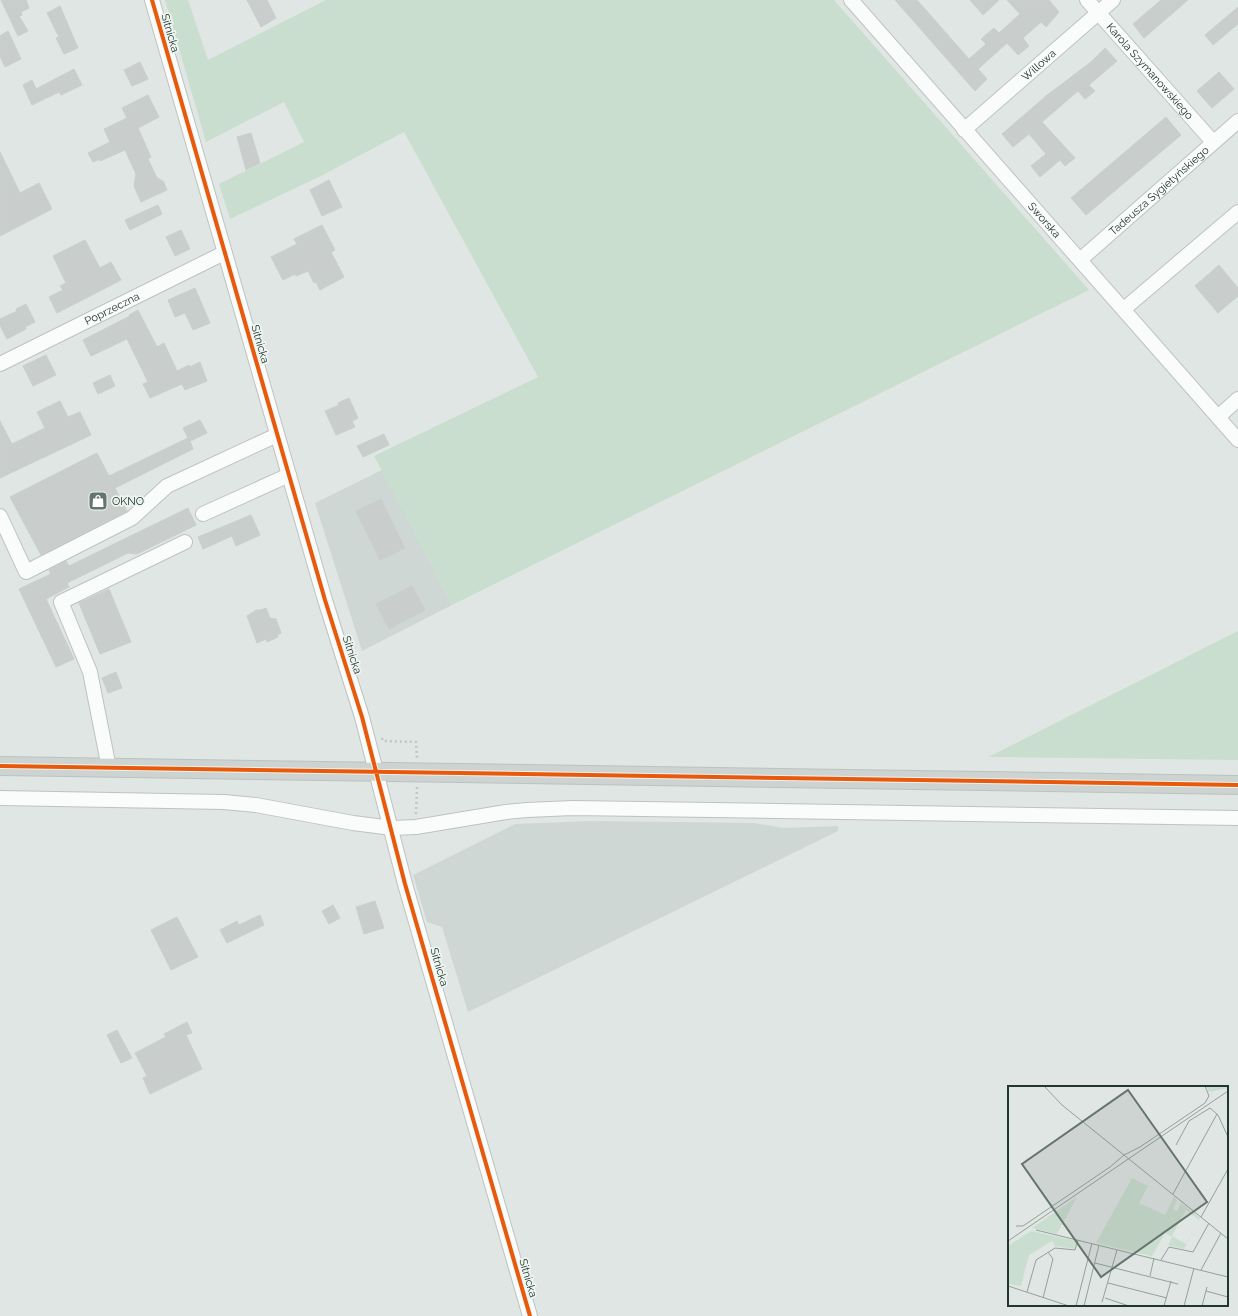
<svg xmlns="http://www.w3.org/2000/svg" width="1238" height="1316" font-family="Raleway,sans-serif">
  <rect width="100%" height="100%" fill="#e0e6e3"/>
  <path fill="#ced7d3" d="M 382,470 L 452,605 L 362,651 L 315,503 Z
    M 590,821 L 754,823 L 784,828 L 838,826 L 838,831 L 468,1012 L 442,927 L 427,922 L 413,875 L 515,824 Z"/>
  <path fill="#cadecf" d="M 165,0 L 188,0 L 208,60 L 326,0 L 834,0 L 1089,290 L 452,605 L 374,456 L 538,377 L 404,132 L 319,177 L 230,219 L 219,184 L 304,142 L 284,102 L 206,142 Z
    M 1238,631 L 1238,760 L 988,757 Z"/>
  <path fill="#c9cecc" stroke="#c9cfcc" d="M 1,0 L 26,0 L 29,8 L 21,12 L 22,15 L 19,16 L 28,31 L 18,36 Z
    M 247,0 L 267,0 L 276,18 L 261,27 Z
    M 895,0 L 917,0 L 969,59 L 986,44 L 981,39 L 994,28 L 999,33 L 1020,14 L 1007,0 L 1049,0 L 1059,12 L 1046,27 L 1041,22 L 1023,38 L 1029,46 L 1018,55 L 1007,43 L 978,69 L 987,79 L 975,91 Z
    M 970,0 L 999,0 L 983,15 Z
    M 1161,0 L 1188,0 L 1144,38 L 1133,24 Z
    M 60,6 L 78,48 L 64,54 L 56,38 L 59,37 L 47,13 Z
    M 1238,7 L 1238,24 L 1213,45 L 1205,35 Z
    M 8,31 L 21,59 L 5,67 L 0,56 L 0,36 Z
    M 1105,48 L 1117,61 L 1089,85 L 1095,91 L 1085,99 L 1078,91 L 1042,122 L 1075,158 L 1065,166 L 1060,160 L 1040,177 L 1031,166 L 1046,154 L 1029,134 L 1013,147 L 1002,134 L 1046,96 L 1091,62 Z
    M 140,62 L 148,79 L 132,86 L 124,70 Z
    M 74,69 L 82,85 L 61,95 L 59,92 L 32,105 L 23,85 L 32,80 L 36,89 Z
    M 1219,72 L 1234,89 L 1212,108 L 1197,91 Z
    M 148,95 L 159,117 L 138,128 L 151,157 L 148,159 L 157,178 L 163,181 L 167,190 L 141,202 L 134,186 L 136,174 L 125,150 L 100,161 L 100,159 L 93,162 L 88,153 L 110,142 L 104,129 L 127,118 L 122,108 Z
    M 1166,117 L 1181,135 L 1086,215 L 1071,198 Z
    M 251,133 L 260,163 L 246,170 L 237,137 Z
    M 0,152 L 20,193 L 39,183 L 52,209 L 0,236 Z
    M 329,180 L 342,207 L 322,216 L 310,190 Z
    M 158,205 L 162,214 L 130,230 L 125,220 Z
    M 322,225 L 335,250 L 331,252 L 344,277 L 320,290 L 316,282 L 314,283 L 308,271 L 296,276 L 295,274 L 283,280 L 271,257 L 297,244 L 294,239 Z
    M 181,230 L 190,249 L 175,256 L 166,237 Z
    M 85,240 L 100,268 L 111,262 L 121,280 L 57,313 L 49,297 L 63,290 L 60,286 L 66,283 L 53,256 Z
    M 1219,265 L 1238,288 L 1238,296 L 1218,313 L 1195,286 Z
    M 195,288 L 210,323 L 193,330 L 185,313 L 175,317 L 168,300 Z
    M 26,304 L 35,322 L 25,327 L 26,329 L 7,339 L 0,325 L 0,319 L 17,311 L 16,309 Z
    M 138,310 L 157,347 L 164,343 L 177,371 L 189,365 L 190,367 L 200,362 L 207,381 L 185,390 L 182,384 L 150,398 L 143,384 L 148,382 L 127,339 L 91,356 L 83,340 L 130,316 L 129,315 Z
    M 46,355 L 56,375 L 33,386 L 23,366 Z
    M 110,375 L 115,386 L 98,394 L 93,383 Z
    M 349,398 L 358,418 L 352,421 L 355,427 L 336,435 L 325,411 L 339,405 L 338,403 Z
    M 60,401 L 68,417 L 80,412 L 91,435 L 0,478 L 0,421 L 12,444 L 45,428 L 37,412 Z
    M 200,420 L 207,433 L 190,441 L 193,449 L 115,488 L 127,511 L 41,555 L 10,497 L 97,453 L 109,476 L 188,438 L 183,428 Z
    M 384,434 L 389,445 L 363,457 L 357,446 Z
    M 381,499 L 405,548 L 380,560 L 356,511 Z
    M 188,508 L 196,525 L 137,554 L 128,553 L 67,583 L 69,587 L 46,599 L 74,659 L 56,667 L 19,589 L 51,574 L 49,570 L 66,561 L 69,566 Z
    M 251,515 L 260,535 L 236,546 L 232,536 L 203,549 L 198,537 Z
    M 412,586 L 425,610 L 389,629 L 376,604 Z
    M 109,589 L 131,642 L 100,654 L 79,603 Z
    M 266,608 L 270,618 L 276,619 L 281,633 L 277,635 L 278,637 L 267,642 L 266,639 L 257,643 L 247,616 L 252,613 L 256,610 L 261,610 Z
    M 116,672 L 122,688 L 108,693 L 102,678 Z
    M 375,901 L 384,928 L 364,934 L 356,907 Z
    M 333,905 L 340,918 L 329,924 L 322,911 Z
    M 260,915 L 264,925 L 227,943 L 220,930 L 237,921 L 239,925 Z
    M 177,917 L 198,957 L 171,970 L 151,930 Z
    M 187,1022 L 192,1033 L 186,1035 L 202,1069 L 150,1094 L 143,1078 L 147,1076 L 135,1053 L 166,1037 L 164,1034 Z
    M 117,1030 L 132,1058 L 121,1063 L 107,1035 Z"/>
  <g fill="none" stroke-linecap="round" stroke-linejoin="round">
    <g stroke="#bdc3c0" stroke-width="16">
      <g id="minor">
        <path d="M 152,0 L 325,600 L 362,717 L 405,884 L 530,1316"/>
        <path id="s1" d="M 851,0 L 1238,440"/>
        <path id="s2" d="M 1087,0 L 1213,142"/>
        <path id="s3" d="M 964,130 L 1113,0"/>
        <path id="s4" d="M 1080,260 L 1238,121"/>
        <path d="M 1124,309 L 1238,212"/>
        <path id="s5" d="M 0,364 L 224,253"/>
        <path d="M 1218,417 L 1238,399"/>
        <path d="M 203,514 L 289,475"/>
        <path d="M 0,516 L 26,572 L 132,518 L 167,486 L 277,435"/>
        <path d="M 109,768 L 90,672 L 61,602 L 185,542"/>
        <path d="M 0,798 L 224,802 L 256,805 L 353,823 L 392,828 L 416,827 L 506,812 L 527,810 L 573,808 L 1238,818"/>
      </g>
    </g>
    <g stroke="#bbc3bf" stroke-width="20">
      <path id="major" d="M 0,766 L 1238,785"/>
    </g>
    <path stroke="#bfc7c4" stroke-width="2.5" stroke-dasharray="2 3" stroke-linecap="butt" d="M 382,738 L 383,741 L 416,742 L 417,758
      M 416,814 L 417,787"/>
    <use href="#minor" stroke="#fafbfb" stroke-width="14"/>
    <use href="#major" stroke="#ccd3d1" stroke-width="18"/>
    <g stroke="#eef5f1" stroke-width="6">
      <path id="cycleway" d="M 152,0 L 325,600 L 362,717 L 405,884 L 530,1316
        M 0,766 L 1238,785"/>
    </g>
    <use href="#cycleway" stroke="#e8590c" stroke-width="4"/>
  </g>
  <defs>
    <g id="shop-square" transform="scale(1)"><rect x="-9" y="-9" width="18" height="18" rx="4" fill="#64746e" stroke="#eef5f1"/><path d="M-5-2.5h2.3a2.7 3.5 0 0 1 5.4 0H5L5.5 6h-11ZM-1.5-2.5h3a1.5 2.3 0 0 0-3 0Z" fill="#fff"/></g>
  </defs>
  <g fill-rule="evenodd">
    <use href="#shop-square" x="98" y="501"/>
  </g>
  <g text-anchor="middle" dominant-baseline="central" stroke-width="3.5" stroke-linejoin="round" paint-order="stroke">
    <g font-size="11" fill="#21362f" stroke="#eef5f1">
      <text transform="translate(170 33) rotate(74)">Sitnicka</text>
      <text stroke="none"><textPath href="#s3" startOffset="99">Willowa</textPath></text>
      <text stroke="none"><textPath href="#s2" startOffset="95">Karola Szymanowskiego</textPath></text>
      <text stroke="none"><textPath href="#s4" startOffset="105">Tadeusza Sygietyńskiego</textPath></text>
      <text stroke="none"><textPath href="#s1" startOffset="293">Sworska</textPath></text>
      <text stroke="none"><textPath href="#s5" startOffset="125">Poprzeczna</textPath></text>
      <text transform="translate(260 344) rotate(74)">Sitnicka</text>
      <text transform="translate(352 655) rotate(72)">Sitnicka</text>
      <text transform="translate(439 967) rotate(74)">Sitnicka</text>
      <text transform="translate(528 1278) rotate(74)">Sitnicka</text>
    </g>
    <g font-size="11" fill="#21362f" stroke="#eef5f1" text-anchor="start">
      <text x="112" y="501">OKNO</text>
    </g>
  </g>
  <g transform="translate(1008 1086)">
    <rect width="220" height="220" fill="#e0e6e3"/>
    <path d="M 198,0 L 220,0 L 220,2 L 201,6 ZM 124,92 L 140,100 L 131,117 L 157,129 L 166,111 L 169,114 L 165,123 L 169,125 L 173,117 L 192,132 L 176,163 L 160,159 L 164,151 L 157,147 L 144,170 L 88,157 ZM 178,124 L 191,134 L 178,158 L 164,150 ZM 69,111 L 49,148 L 24,142 ZM 23,145 L 69,155 L 67,163 L 47,160 L 44,155 L 21,169 L 13,200 L 0,198 L 0,160 Z" fill="#cadecf" fill-rule="evenodd"/>
    <path fill="none" stroke="#94a09b" stroke-width="1" d="M 36,0 L 54,19 L 220,153M 168,59 L 181,35 L 202,22 L 210,29 L 220,51M 165,108 L 209,28M 193,131 L 220,83M 8,140 L 15,140 L 102,81 L 116,69 L 132,61 L 197,17 L 201,10 L 197,0M 28,144 L 220,191M 0,155 L 220,5M 153,174 L 161,161 L 185,166 L 201,137M 87,177 L 170,198M 193,184 L 213,147M 142,190 L 146,172M 100,197 L 159,212M 0,200 L 61,220M 198,205 L 220,211M 19,206 L 28,174 L 47,162 L 67,164 L 70,154M 35,212 L 45,173 L 40,166M 97,212 L 121,220M 94,216 L 109,164M 68,220 L 84,157M 76,220 L 91,159M 156,220 L 163,195M 176,220 L 186,182M 194,220 L 199,201"/>
    <path fill="#64746e" fill-opacity="0.15" stroke="#64746e" stroke-width="2" d="M 120,4 L 199,116 L 93,191 L 14,78 Z"/>
    <rect width="220" height="220" fill="none" stroke="#21362f" stroke-width="2"/>
  </g>
</svg>
